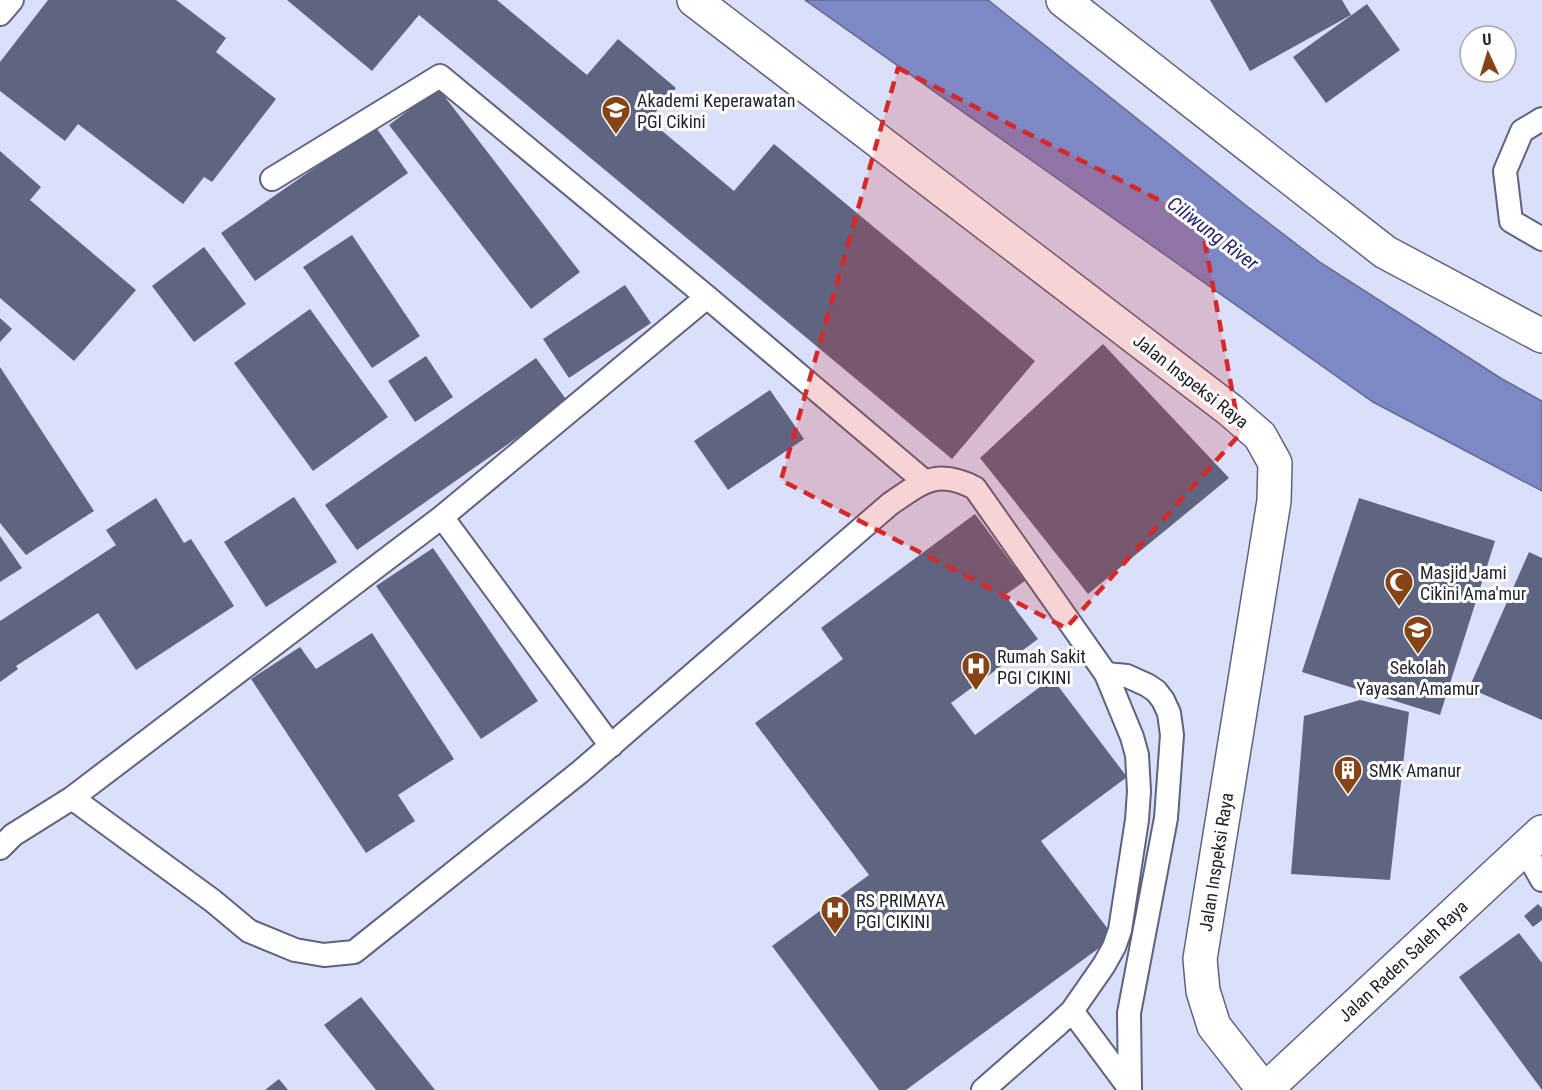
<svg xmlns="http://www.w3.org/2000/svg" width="1542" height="1090" font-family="'Roboto Condensed',sans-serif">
  <rect width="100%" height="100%" fill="#dae0fa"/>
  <path fill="#7d88c5" stroke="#616a98" stroke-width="1.5" d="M 805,0 L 988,0 L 1248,207 L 1321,263 L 1502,379 L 1542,401 L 1542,491 L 1373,402 Z"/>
  <path fill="#5f6581" d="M 48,0 L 176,0 L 226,38 L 216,52 L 276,99 L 212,182 L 204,177 L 183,204 L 78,124 L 65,141 L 0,91 L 0,62 Z
    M 287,0 L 497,0 L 587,75 L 618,39 L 676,88 L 649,120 L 734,191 L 774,144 L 1035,361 L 952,459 L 419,15 L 372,71 Z
    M 1210,0 L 1342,0 L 1351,15 L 1250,71 Z
    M 1367,4 L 1400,50 L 1326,103 L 1293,57 Z
    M 438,88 L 580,272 L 531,309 L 389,125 Z
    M 375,126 L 408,173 L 255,281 L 221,233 Z
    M 0,151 L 41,187 L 30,200 L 136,290 L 74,361 L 0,298 Z
    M 352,235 L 420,336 L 372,368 L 303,267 Z
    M 204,247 L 246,304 L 194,342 L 152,286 Z
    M 625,285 L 651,323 L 569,378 L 543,339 Z
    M 310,309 L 388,417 L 313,471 L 234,363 Z
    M 0,318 L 12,329 L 0,342 Z
    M 1103,344 L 1229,478 L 1088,594 L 980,458 Z
    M 426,356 L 453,397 L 415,422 L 388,381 Z
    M 536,358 L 568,402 L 357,550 L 325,505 Z
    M 0,367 L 94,511 L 26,555 L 0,523 Z
    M 770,390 L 804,439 L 728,490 L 694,441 Z
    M 294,497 L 337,562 L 266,607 L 224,542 Z
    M 156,498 L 184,543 L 191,539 L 234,606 L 136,670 L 98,613 L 16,666 L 18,669 L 0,682 L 0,621 L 116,545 L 106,530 Z
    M 1359,498 L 1495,541 L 1440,715 L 1302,672 Z
    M 975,514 L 1025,581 L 1005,595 L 1038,639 L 951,703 L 975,735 L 1052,678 L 1127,777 L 1041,841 L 1114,937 L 906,1090 L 879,1090 L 772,946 L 869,875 L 755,723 L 843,659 L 821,628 Z
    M 0,536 L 22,568 L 0,582 Z
    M 433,548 L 538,701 L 481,739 L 376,586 Z
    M 1529,552 L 1542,558 L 1542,720 L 1469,688 Z
    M 372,633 L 454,759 L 398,795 L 415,821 L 366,853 L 251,679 L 300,647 L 316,669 Z
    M 1360,700 L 1409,712 L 1390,880 L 1291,874 L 1304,716 Z
    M 1538,904 L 1542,908 L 1542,920 L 1533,927 L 1524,916 Z
    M 1519,933 L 1542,963 L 1542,1090 L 1459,977 Z
    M 361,997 L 435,1090 L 376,1090 L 324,1025 Z
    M 279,1079 L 288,1090 L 265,1090 Z"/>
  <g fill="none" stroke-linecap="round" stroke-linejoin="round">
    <g stroke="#5d637f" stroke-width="26">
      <path id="service" d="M 0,14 L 12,0
        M 1542,119 L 1522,131 L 1505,171 L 1511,221 L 1542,239
        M 272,179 L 440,76 L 707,297 L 924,481
        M 442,517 L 611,746
        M 1106,674 L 1127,676 L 1147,685 L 1156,691 L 1163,700 L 1169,713 L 1172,735 L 1166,818 L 1129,1013 L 1130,1089
        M 72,798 L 442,517 L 707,297
        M 0,848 L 13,835 L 72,798 L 213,901 L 249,931 L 295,950 L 324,955 L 354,952 L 580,772 L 890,504 C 922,482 937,468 975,488 L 1106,674 L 1132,737 L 1137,755 L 1139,791 L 1137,820 L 1120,930 L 1114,947 L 1104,965 L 1072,1011 L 1056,1026 L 983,1090
        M 1524,848 L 1542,880
        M 1072,1011 L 1130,1089"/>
    </g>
    <g stroke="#5d637f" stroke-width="36">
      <path id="tertiary" d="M 694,0 L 1230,410 L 1260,436 L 1275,463 L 1274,501 L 1200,959 L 1203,991 L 1214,1026 L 1264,1090
        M 1063,0 L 1385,252 L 1542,336"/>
    </g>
    <g stroke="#5d637f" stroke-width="36">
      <path id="secondary" d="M 1265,1090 L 1542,832"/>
    </g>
    <use href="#service" stroke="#fff" stroke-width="22"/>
    <use href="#tertiary" stroke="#fff" stroke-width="33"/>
    <use href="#secondary" stroke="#fff" stroke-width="33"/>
  </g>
  <path fill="#d62828" fill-opacity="0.2" stroke="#d62828" stroke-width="4.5" stroke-dasharray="12 8" stroke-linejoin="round" d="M 898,68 L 1201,221 L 1240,434 L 1066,628 L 781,480 Z"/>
  <defs>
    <g id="university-pin" transform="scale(1.5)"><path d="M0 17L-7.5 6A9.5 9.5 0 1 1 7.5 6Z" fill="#864315" stroke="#fff"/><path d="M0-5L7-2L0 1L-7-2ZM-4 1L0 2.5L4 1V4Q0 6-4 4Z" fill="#fff"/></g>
    <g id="mosque-pin" transform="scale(1.5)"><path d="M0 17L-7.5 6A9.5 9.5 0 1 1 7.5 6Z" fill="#864315" stroke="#fff"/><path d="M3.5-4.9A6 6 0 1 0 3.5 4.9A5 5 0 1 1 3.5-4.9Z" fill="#fff"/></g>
    <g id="school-pin" transform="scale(1.5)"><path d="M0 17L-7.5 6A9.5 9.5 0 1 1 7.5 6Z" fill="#864315" stroke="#fff"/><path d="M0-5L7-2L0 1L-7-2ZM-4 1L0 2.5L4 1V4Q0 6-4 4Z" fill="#fff"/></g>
    <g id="hospital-pin" transform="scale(1.5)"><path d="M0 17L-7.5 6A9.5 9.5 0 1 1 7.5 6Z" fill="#864315" stroke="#fff"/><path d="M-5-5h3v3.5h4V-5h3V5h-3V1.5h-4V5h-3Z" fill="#fff"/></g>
    <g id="building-pin" transform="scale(1.5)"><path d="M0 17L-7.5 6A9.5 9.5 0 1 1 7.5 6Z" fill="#864315" stroke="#fff"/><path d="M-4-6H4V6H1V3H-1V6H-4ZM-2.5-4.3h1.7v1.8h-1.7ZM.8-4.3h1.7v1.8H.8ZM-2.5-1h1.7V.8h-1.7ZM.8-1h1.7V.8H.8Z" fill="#fff"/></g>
  </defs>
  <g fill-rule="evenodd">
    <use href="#university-pin" x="616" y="110"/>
    <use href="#mosque-pin" x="1399" y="582"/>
    <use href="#school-pin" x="1418" y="630"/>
    <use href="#hospital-pin" x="976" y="666"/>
    <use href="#building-pin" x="1348" y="770"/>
    <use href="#hospital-pin" x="835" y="910"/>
  </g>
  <g text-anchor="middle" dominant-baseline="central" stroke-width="6" stroke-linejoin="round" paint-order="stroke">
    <g font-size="18" fill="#21232f" stroke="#fff" text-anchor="start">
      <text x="637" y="100">Akademi Keperawatan<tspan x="637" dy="21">PGI Cikini</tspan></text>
      <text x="1420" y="572">Masjid Jami<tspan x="1420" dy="21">Cikini Ama'mur</tspan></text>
      <text x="997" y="656">Rumah Sakit<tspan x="997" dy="21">PGI CIKINI</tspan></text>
      <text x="1418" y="667" text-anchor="middle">Sekolah<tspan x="1418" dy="21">Yayasan Amamur</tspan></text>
      <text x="1369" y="770">SMK Amanur</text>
      <text x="856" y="900">RS PRIMAYA<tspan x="856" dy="21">PGI CIKINI</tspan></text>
    </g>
    <g font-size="18" fill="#21232f" stroke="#fff">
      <text transform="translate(1191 381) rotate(38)">Jalan Inspeksi Raya</text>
      <text transform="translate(1216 862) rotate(-81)">Jalan Inspeksi Raya</text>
      <text transform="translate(1403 961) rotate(-43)">Jalan Raden Saleh Raya</text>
    </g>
    <g font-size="20" font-style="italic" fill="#25266f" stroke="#fff">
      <text transform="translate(1213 233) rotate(37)">Ciliwung River</text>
    </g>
  </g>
  <g transform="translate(1488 54) rotate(356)"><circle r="28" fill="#ffffff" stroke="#a6a7ac" stroke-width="1.5"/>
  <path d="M0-4.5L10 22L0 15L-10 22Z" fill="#864315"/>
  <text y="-9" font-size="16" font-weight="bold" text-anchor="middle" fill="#21232f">U</text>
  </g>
</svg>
